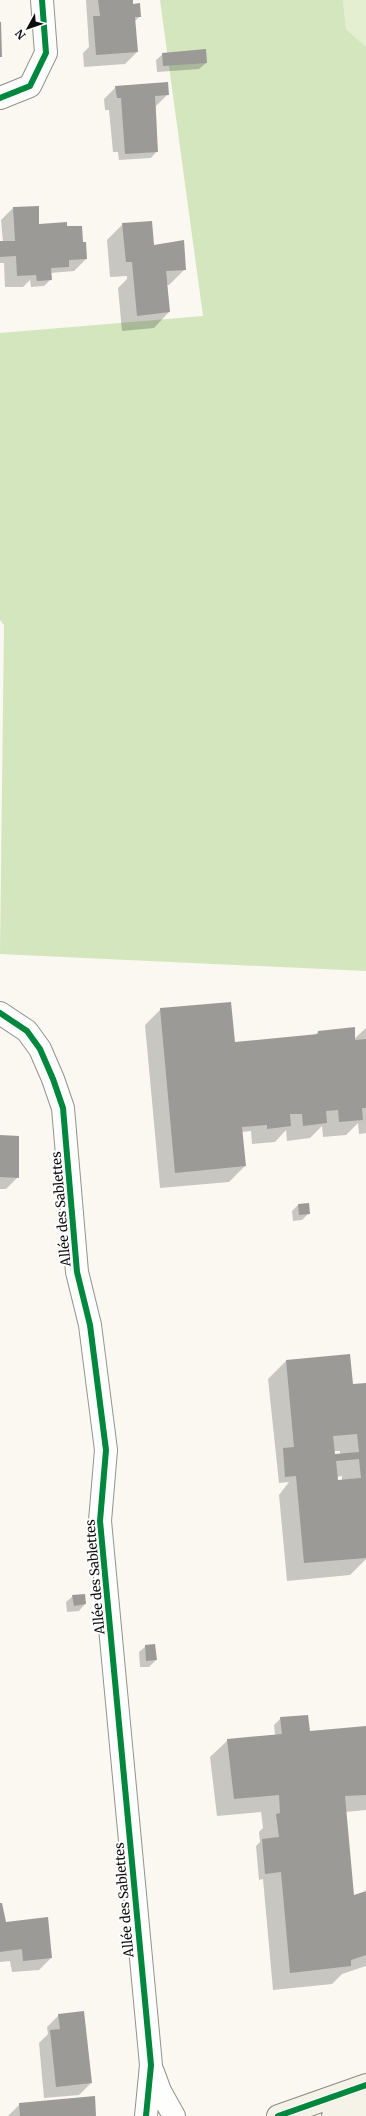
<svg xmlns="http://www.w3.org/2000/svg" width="366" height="2116" font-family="Merriweather,serif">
  <rect width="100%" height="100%" fill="#faf8f0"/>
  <path fill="#e3efd0" d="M 343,0 L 366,0 L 366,47 L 346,29 Z"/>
  <path fill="#d3e6be" d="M 160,0 L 343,0 L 346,29 L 366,47 L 366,971 L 0,954 L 4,625 L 0,620 L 0,333 L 203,316 Z"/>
  <path fill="#0003" fill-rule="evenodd" d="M 86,0 L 132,0 L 133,5 L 140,16 L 134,22 L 137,52 L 125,64 L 84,67 L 83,53 L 89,47 Z
    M 163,54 L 206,63 L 199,69 L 157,72 L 156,60 Z
    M 116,87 L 168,94 L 156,106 L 157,151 L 151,158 L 119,160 L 118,152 L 113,152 L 109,110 L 105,110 L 104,99 Z
    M 13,208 L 39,225 L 67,227 L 82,243 L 86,259 L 74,271 L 50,273 L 50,280 L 44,286 L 31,287 L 30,280 L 23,287 L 5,287 L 4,263 L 0,263 L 0,242 L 3,242 L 1,220 Z
    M 123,224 L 185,269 L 169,285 L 167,285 L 169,312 L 154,328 L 122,331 L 118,288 L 127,279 L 127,276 L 110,277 L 107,240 Z
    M 161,1009 L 234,1043 L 314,1036 L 318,1032 L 354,1039 L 366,1028 L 366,1133 L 359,1134 L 358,1123 L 346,1135 L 323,1137 L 322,1126 L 310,1138 L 287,1141 L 286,1130 L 275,1142 L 252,1144 L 251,1131 L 242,1132 L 245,1166 L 229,1182 L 160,1188 L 145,1025 Z
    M 0,1136 L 18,1177 L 6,1189 L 0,1189 Z
    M 298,1205 L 309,1213 L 302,1220 L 293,1221 L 292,1211 Z
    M 349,1355 L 352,1385 L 366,1384 L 366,1559 L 350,1575 L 287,1581 L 279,1495 L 289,1482 L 279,1483 L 268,1379 L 286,1361 ZM 334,1451 L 340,1451 L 340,1455 L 335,1455 ZM 342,1476 L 342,1481 L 337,1481 L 336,1477 Z
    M 73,1596 L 85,1604 L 79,1611 L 67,1612 L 66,1602 Z
    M 146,1646 L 156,1660 L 149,1667 L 140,1667 L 139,1652 Z
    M 281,1718 L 309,1732 L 366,1727 L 366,1810 L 345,1812 L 353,1897 L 366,1892 L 366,1966 L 342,1974 L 332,1984 L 273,1990 L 263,1879 L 259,1880 L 256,1846 L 260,1842 L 259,1832 L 263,1828 L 261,1812 L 217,1816 L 210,1757 L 228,1740 L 275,1735 L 274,1725 Z
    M 0,1905 L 5,1923 L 51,1958 L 39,1970 L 12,1972 L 10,1961 L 0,1962 Z
    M 59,2015 L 91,2083 L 79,2095 L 44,2098 L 39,2043 L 48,2034 L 47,2027 Z
    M 20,2104 L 95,2116 L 8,2116 Z"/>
  <path fill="#9c9a96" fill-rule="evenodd" d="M 98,0 L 133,0 L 133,4 L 140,3 L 141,17 L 135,17 L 138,52 L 96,55 L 93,16 L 100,16 Z
    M 0,22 L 1,22 L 2,57 L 0,57 Z
    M 206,49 L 207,63 L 163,66 L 162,53 Z
    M 168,82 L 169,95 L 155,96 L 158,152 L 125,154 L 121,98 L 117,98 L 115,86 Z
    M 39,206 L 39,224 L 67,222 L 67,226 L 82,226 L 83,242 L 86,242 L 87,259 L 69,260 L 69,267 L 51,268 L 52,280 L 37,281 L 36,275 L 17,276 L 16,256 L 0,257 L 0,241 L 15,241 L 13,207 Z
    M 152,221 L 154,245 L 184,240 L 186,270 L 166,271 L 170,312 L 137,316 L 132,262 L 126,262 L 122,223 Z
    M 231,1002 L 235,1042 L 318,1034 L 318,1031 L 355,1027 L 355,1040 L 366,1039 L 366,1108 L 362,1108 L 363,1120 L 339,1122 L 338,1110 L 326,1111 L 327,1123 L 303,1126 L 302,1114 L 290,1114 L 291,1126 L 267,1129 L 267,1125 L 242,1127 L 246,1166 L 175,1173 L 160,1008 Z
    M 0,1135 L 19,1136 L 19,1178 L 0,1177 Z
    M 309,1203 L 310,1214 L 299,1215 L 298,1204 Z
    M 350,1354 L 353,1384 L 366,1383 L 366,1558 L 304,1563 L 296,1476 L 285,1477 L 283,1448 L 294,1447 L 286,1360 ZM 357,1434 L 359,1452 L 335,1454 L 333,1436 ZM 359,1459 L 361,1478 L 338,1480 L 336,1461 Z
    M 85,1594 L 86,1604 L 74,1606 L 72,1595 Z
    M 155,1644 L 157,1660 L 146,1661 L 145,1645 Z
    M 308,1715 L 310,1731 L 366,1726 L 366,1795 L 345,1796 L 354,1895 L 366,1891 L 366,1955 L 351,1960 L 351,1966 L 290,1973 L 281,1872 L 265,1874 L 262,1839 L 279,1837 L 276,1814 L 280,1813 L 279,1795 L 234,1799 L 227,1739 L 282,1734 L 280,1717 Z
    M 0,1903 L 2,1903 L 6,1922 L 48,1917 L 52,1958 L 23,1961 L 22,1949 L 0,1952 Z
    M 84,2011 L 92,2083 L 56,2087 L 50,2030 L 60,2029 L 58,2014 Z
    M 95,2096 L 96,2116 L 20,2116 L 19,2103 Z"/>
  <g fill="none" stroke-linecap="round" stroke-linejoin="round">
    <g stroke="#93928f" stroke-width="24">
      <path id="street" d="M 0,98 L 30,86 L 46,53 L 42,0
        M 0,1013 L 27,1031 L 40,1049 L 53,1079 L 63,1108 L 77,1272 L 90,1325 L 106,1450 L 100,1521 L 151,2065 L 146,2116
        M 153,2072 L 160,2091 L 174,2116"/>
    </g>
    <g stroke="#8a8985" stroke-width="24">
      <path id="secondary" d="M 278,2116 L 366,2085
        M 333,2116 L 366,2105"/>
    </g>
    <use href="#street" stroke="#fefefd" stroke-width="22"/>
    <use href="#secondary" stroke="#f5f3e8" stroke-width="22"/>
    <g stroke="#fff" stroke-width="8">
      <path id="cycleway" d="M 0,98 L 30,86 L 46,53 L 42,0
        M 0,1013 L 27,1031 L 40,1049 L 53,1079 L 63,1108 L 77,1272 L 90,1325 L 106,1450 L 100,1521 L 151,2065 L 146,2116
        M 278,2116 L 366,2085"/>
    </g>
    <use href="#cycleway" stroke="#00873e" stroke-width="6"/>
  </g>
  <g text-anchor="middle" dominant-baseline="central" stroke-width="4" stroke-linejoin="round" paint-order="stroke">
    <g font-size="13" fill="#0c0c0c" stroke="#fff">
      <text transform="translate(61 1209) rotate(-95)">Allée des Sablettes</text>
      <text transform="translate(95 1577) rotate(-95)">Allée des Sablettes</text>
      <text transform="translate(124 1900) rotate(-95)">Allée des Sablettes</text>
    </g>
  </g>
  <g transform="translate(28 28) rotate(230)" stroke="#ffffff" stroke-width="3" paint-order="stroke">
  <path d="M0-3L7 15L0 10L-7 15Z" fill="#0c0c0c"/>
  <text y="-6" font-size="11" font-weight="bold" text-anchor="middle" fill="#0c0c0c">N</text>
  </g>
</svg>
